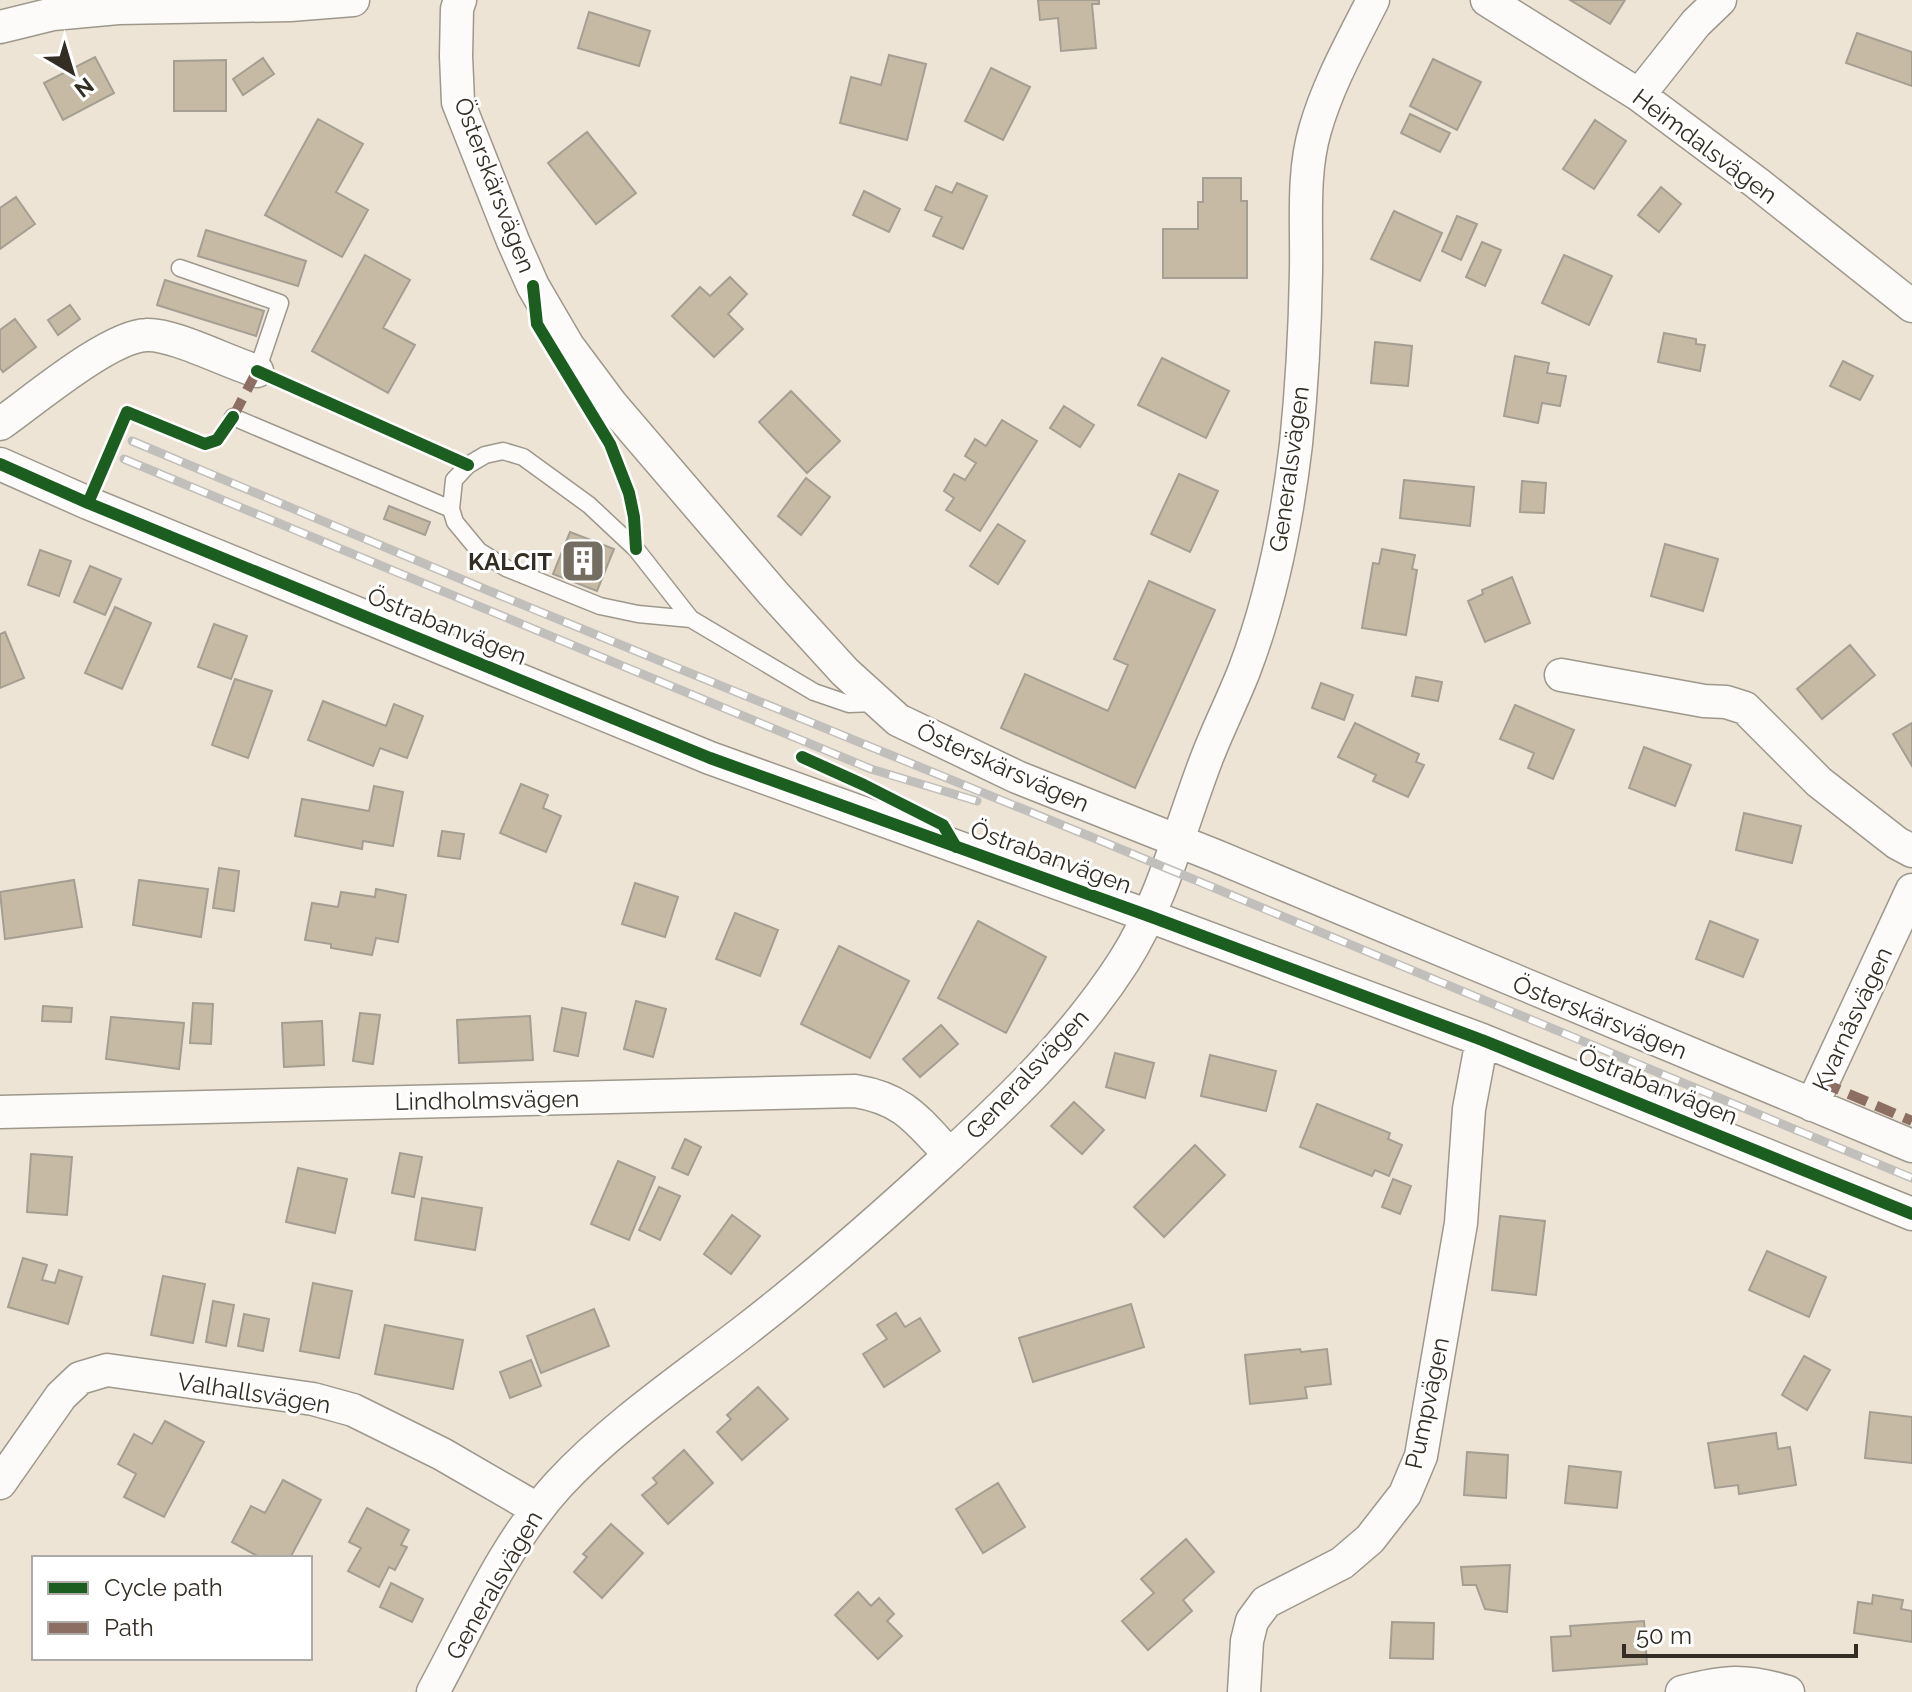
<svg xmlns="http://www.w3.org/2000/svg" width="1912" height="1692" font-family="Raleway,sans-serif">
  <rect width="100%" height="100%" fill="#ede4d5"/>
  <path fill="#c6baa4" stroke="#a59e92" stroke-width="2" d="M 1038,0 L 1099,0 L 1099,4 L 1092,4 L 1096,48 L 1061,51 L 1058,18 L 1040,20 Z
    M 1570,0 L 1625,0 L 1610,24 Z
    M 589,12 L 650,31 L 639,66 L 578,48 Z
    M 1857,33 L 1912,52 L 1912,86 L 1846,63 Z
    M 889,55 L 926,64 L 907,140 L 840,123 L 851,77 L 881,85 Z
    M 95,57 L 114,93 L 63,120 L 44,83 Z
    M 263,58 L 274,74 L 243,95 L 233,79 Z
    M 1433,59 L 1481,82 L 1457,130 L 1410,106 Z
    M 226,60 L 226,111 L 174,111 L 174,61 Z
    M 991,68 L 1030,87 L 1003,140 L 965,121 Z
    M 1410,114 L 1450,133 L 1440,152 L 1401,133 Z
    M 318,119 L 363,144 L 336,192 L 368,210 L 342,257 L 265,215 Z
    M 1595,120 L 1626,141 L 1594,189 L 1563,169 Z
    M 587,132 L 636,193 L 596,224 L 548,163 Z
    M 1203,178 L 1241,178 L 1241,201 L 1247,201 L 1247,278 L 1163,278 L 1163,229 L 1198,229 L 1198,202 L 1203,202 Z
    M 957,183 L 987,196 L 963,249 L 933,236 L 942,217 L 925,210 L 936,186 L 952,193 Z
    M 1661,187 L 1681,204 L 1659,232 L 1638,215 Z
    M 864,191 L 900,209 L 889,232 L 853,215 Z
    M 16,197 L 35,224 L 0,249 L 0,208 Z
    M 1394,211 L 1442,233 L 1420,281 L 1371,259 Z
    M 1457,216 L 1477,224 L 1461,260 L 1442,251 Z
    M 206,230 L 306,261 L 298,286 L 198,256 Z
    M 1482,242 L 1501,250 L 1485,286 L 1466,277 Z
    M 365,255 L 410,280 L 383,328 L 415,345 L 388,393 L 312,351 Z
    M 1564,255 L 1612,276 L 1589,325 L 1542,303 Z
    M 730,277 L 747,294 L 728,314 L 743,329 L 714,357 L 672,316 L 700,287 L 710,296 Z
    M 165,280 L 264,311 L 256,336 L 157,305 Z
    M 70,305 L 80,319 L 58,335 L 48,320 Z
    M 15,319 L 36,347 L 3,372 L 0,368 L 0,330 Z
    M 1664,333 L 1696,339 L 1696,344 L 1705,345 L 1700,371 L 1658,362 Z
    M 1375,342 L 1412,346 L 1408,386 L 1371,383 Z
    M 1515,356 L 1549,363 L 1547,373 L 1566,376 L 1560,406 L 1542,403 L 1538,423 L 1504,416 Z
    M 1162,358 L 1229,391 L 1206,438 L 1138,405 Z
    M 1843,361 L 1873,376 L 1860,400 L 1830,386 Z
    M 791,391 L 840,441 L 807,473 L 759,422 Z
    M 1064,406 L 1094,425 L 1080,447 L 1050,428 Z
    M 1002,420 L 1037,441 L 980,531 L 946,510 L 954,498 L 944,491 L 954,474 L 965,480 L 976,463 L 965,456 L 975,439 L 986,446 Z
    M 1179,474 L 1218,491 L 1190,552 L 1151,534 Z
    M 806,478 L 830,497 L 801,535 L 778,516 Z
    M 1404,480 L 1474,487 L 1470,526 L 1400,518 Z
    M 1522,481 L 1546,483 L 1544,513 L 1520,512 Z
    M 389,506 L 430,522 L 425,535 L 384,519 Z
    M 998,524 L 1025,541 L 998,584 L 970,566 Z
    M 570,532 L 614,549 L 597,591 L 553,574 Z
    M 1665,544 L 1718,559 L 1703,611 L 1651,596 Z
    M 1382,549 L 1415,555 L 1412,569 L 1417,570 L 1406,635 L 1362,628 L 1373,563 L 1379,564 Z
    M 40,550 L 71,561 L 59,596 L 28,585 Z
    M 90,566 L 121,579 L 105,615 L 74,602 Z
    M 1512,577 L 1530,623 L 1485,642 L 1468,601 L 1483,594 L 1482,590 Z
    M 1149,581 L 1215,610 L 1135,788 L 1001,728 L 1025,674 L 1108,711 L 1128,665 L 1114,659 Z
    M 115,607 L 151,623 L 122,689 L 85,673 Z
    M 214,624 L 247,636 L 231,679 L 198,667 Z
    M 5,632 L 24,678 L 0,688 L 0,634 Z
    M 1850,645 L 1875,675 L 1822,719 L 1797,689 Z
    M 1416,677 L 1442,682 L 1438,701 L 1412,696 Z
    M 235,679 L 272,691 L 248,758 L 212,745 Z
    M 1321,683 L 1353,695 L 1344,720 L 1312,708 Z
    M 323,701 L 386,726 L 394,704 L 423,716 L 407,758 L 380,748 L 373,766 L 308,740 Z
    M 1515,705 L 1574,730 L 1553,779 L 1528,768 L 1534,753 L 1500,739 Z
    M 1355,723 L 1419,754 L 1416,762 L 1424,765 L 1408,797 L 1373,781 L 1376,775 L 1338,757 Z
    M 1912,723 L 1912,766 L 1893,734 Z
    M 1644,747 L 1691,765 L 1675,806 L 1629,788 Z
    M 521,784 L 548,795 L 543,808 L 561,816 L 546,852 L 500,833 Z
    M 374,786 L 403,792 L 393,846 L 363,841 L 362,849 L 295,836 L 302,799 L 369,811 Z
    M 1744,813 L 1801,826 L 1792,863 L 1736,850 Z
    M 442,831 L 464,834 L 460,859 L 438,856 Z
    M 219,868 L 239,871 L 234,911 L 213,908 Z
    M 74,880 L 82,927 L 5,939 L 0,892 Z
    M 139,880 L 208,889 L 201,937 L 133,925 Z
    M 635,883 L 678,897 L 665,937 L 622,924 Z
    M 376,889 L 406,895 L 398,942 L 376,938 L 372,955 L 331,948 L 331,944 L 305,940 L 312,903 L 338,907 L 341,892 L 375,897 Z
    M 735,913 L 778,930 L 760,976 L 716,959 Z
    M 978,921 L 1046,957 L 1006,1033 L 938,998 Z
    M 1710,921 L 1758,940 L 1743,977 L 1696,959 Z
    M 839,946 L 909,981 L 870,1058 L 801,1024 Z
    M 636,1001 L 666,1009 L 653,1057 L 624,1049 Z
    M 193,1003 L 213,1004 L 211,1044 L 190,1043 Z
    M 43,1006 L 72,1008 L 71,1022 L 42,1021 Z
    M 562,1008 L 586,1013 L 578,1056 L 554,1051 Z
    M 360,1013 L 380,1015 L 373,1064 L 353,1061 Z
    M 530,1016 L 533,1060 L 459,1063 L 457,1020 Z
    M 111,1017 L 184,1023 L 179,1069 L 106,1059 Z
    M 322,1021 L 324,1065 L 284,1067 L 282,1023 Z
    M 941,1025 L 958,1044 L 920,1077 L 903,1059 Z
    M 1115,1053 L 1154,1063 L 1145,1098 L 1106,1087 Z
    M 1210,1055 L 1276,1071 L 1266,1111 L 1201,1096 Z
    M 1074,1102 L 1104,1130 L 1082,1154 L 1051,1126 Z
    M 1317,1104 L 1390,1133 L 1388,1139 L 1402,1145 L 1389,1176 L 1375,1170 L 1372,1176 L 1300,1147 Z
    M 685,1139 L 701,1147 L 688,1175 L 672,1168 Z
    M 1195,1145 L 1225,1175 L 1164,1237 L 1134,1207 Z
    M 400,1153 L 422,1157 L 414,1197 L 392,1193 Z
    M 31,1154 L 72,1157 L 67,1215 L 27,1212 Z
    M 618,1161 L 655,1177 L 629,1240 L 591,1224 Z
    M 298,1168 L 347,1179 L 335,1233 L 286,1222 Z
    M 1393,1179 L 1411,1186 L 1400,1214 L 1382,1207 Z
    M 659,1187 L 680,1196 L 660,1240 L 639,1230 Z
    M 422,1198 L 482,1208 L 475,1250 L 415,1240 Z
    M 732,1215 L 760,1236 L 731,1274 L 704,1254 Z
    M 1500,1216 L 1545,1221 L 1536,1295 L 1492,1290 Z
    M 1767,1251 L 1826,1277 L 1809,1317 L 1749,1290 Z
    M 23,1258 L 47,1265 L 42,1280 L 55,1283 L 59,1270 L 82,1277 L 68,1324 L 8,1307 Z
    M 163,1276 L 205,1284 L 193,1343 L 151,1335 Z
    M 313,1283 L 352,1291 L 339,1358 L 300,1351 Z
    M 213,1301 L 234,1305 L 226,1346 L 206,1342 Z
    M 1131,1304 L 1144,1347 L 1033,1382 L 1019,1338 Z
    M 594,1309 L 609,1346 L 541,1373 L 527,1336 Z
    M 896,1313 L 905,1327 L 920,1318 L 940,1351 L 884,1387 L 863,1354 L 887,1339 L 877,1325 Z
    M 244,1314 L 269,1319 L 263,1351 L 238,1346 Z
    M 385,1325 L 463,1340 L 453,1389 L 375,1374 Z
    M 1300,1349 L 1301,1352 L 1327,1349 L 1331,1384 L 1305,1387 L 1307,1398 L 1250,1404 L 1245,1355 Z
    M 1804,1356 L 1830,1370 L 1807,1410 L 1782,1395 Z
    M 531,1360 L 541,1386 L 510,1398 L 500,1372 Z
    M 758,1387 L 788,1419 L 742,1460 L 717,1432 L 731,1419 L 727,1415 Z
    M 1870,1412 L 1912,1417 L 1912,1463 L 1865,1458 Z
    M 165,1421 L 204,1442 L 164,1517 L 124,1497 L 136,1474 L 118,1464 L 134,1434 L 152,1444 Z
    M 1776,1433 L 1778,1449 L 1790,1447 L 1796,1485 L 1739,1494 L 1738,1485 L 1715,1488 L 1708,1443 Z
    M 684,1450 L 713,1483 L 668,1524 L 642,1495 L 657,1483 L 653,1478 Z
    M 1467,1452 L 1508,1455 L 1506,1498 L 1464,1495 Z
    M 1569,1466 L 1621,1472 L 1617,1508 L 1565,1503 Z
    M 283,1480 L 321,1500 L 290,1558 L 261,1558 L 232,1542 L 251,1506 L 265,1513 Z
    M 998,1483 L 1025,1527 L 983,1553 L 956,1509 Z
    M 367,1508 L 409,1530 L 401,1545 L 407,1547 L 395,1570 L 389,1567 L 379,1587 L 348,1571 L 361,1548 L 349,1542 Z
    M 611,1524 L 643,1553 L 602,1598 L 574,1572 L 587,1557 L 583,1554 Z
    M 1186,1539 L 1214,1572 L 1183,1600 L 1192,1611 L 1148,1650 L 1122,1621 L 1154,1593 L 1141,1579 Z
    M 1510,1565 L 1507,1612 L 1485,1609 L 1476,1585 L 1463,1585 L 1461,1567 Z
    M 391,1583 L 423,1599 L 412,1622 L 380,1607 Z
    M 858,1592 L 871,1606 L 879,1598 L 894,1614 L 887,1621 L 902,1636 L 878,1659 L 835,1615 Z
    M 1873,1595 L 1903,1600 L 1901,1609 L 1912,1611 L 1912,1642 L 1854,1633 L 1858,1602 L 1872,1604 Z
    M 1644,1621 L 1647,1664 L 1553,1671 L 1551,1637 L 1571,1636 L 1570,1626 Z
    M 1392,1622 L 1434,1623 L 1433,1659 L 1390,1658 Z"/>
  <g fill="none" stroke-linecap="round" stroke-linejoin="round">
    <g stroke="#9e988c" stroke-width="19">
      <path id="service" d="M 180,268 L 280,303 L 257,371
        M 233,417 L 451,509
        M 691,619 L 638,614 L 600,606 L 506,568 L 479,551 L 455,522 L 451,509 L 454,480 L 468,465 L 485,455 L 503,451 L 523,457 L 589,505 L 636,549 L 691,619 L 814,692 L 849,704 L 875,703"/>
    </g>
    <g stroke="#9e988c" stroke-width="35">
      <path id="minor" d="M 460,0 L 457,9 L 456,56 L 458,102 L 513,241 L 533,286 L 568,346 L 612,405 L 773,593 L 845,672 L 898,720 L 1017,777 L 1216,856 L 1912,1146
        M 1487,0 L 1639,95 L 1757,183 L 1912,306
        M 0,27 L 53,14 L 118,8 L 290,5 L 353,0
        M 1639,95 L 1696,23 L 1720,0
        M 0,424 C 33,401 108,337 146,335 C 172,333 229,363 257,371
        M 0,464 L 88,503 L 710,758 L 1149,916 L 1482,1040 L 1912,1214
        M 1561,675 L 1704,701 L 1726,702 L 1745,708 L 1819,782 L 1897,843 L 1912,851
        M 1812,1105 L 1912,890
        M 0,1112 L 855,1091 C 904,1099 917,1120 950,1155
        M 0,1483 L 61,1396 L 80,1378 L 107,1370 L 313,1399 L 353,1410 L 442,1454 L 537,1509
        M 433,1692 C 471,1622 505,1543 559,1484 C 614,1425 684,1378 747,1329 C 814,1277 878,1221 940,1164 C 1008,1102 1074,1039 1124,961 C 1164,898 1181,824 1208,755 C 1219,727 1233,699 1244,671 C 1272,598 1287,521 1296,444 C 1302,386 1305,329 1306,271 C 1307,225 1302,174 1315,130 C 1328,84 1352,42 1373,0
        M 1244,1692 L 1247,1641 L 1252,1621 L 1266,1602 L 1342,1563 L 1370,1539 L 1405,1494 L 1421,1456 L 1461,1223 L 1469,1109 L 1482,1040
        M 1682,1692 C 1725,1681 1745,1679 1788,1692"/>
    </g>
    <use href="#service" stroke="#fcfbf9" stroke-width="16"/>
    <use href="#minor" stroke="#fcfbf9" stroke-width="32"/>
    <g stroke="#c1bfbb" stroke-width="9">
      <path id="rail" d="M 132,441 L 499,595 L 1106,843 L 1912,1178
        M 124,459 L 871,769 L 977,801"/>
    </g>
    <use href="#rail" stroke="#fff" stroke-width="6" stroke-dasharray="18" stroke-linecap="butt"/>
    <path stroke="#8d6e63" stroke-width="10" stroke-dasharray="20 10" stroke-linecap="butt" d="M 233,417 L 257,371 L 263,374
      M 1821,1082 L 1912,1121"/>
    <g stroke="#fff" stroke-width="17">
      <path id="cycleway" d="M 533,286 L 537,324 L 610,444 L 629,493 L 634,517 L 636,549
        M 257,371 L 468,465
        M 0,464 L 88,503 L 710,758 L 1149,916 L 1482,1040 L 1912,1214
        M 88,503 L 127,412 L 205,444 L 217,440 L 233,417
        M 802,757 L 864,785 L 943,825 L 956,847"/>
    </g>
    <use href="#cycleway" stroke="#1b5e20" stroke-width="12"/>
  </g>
  <defs>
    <g id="building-square" transform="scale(2.3)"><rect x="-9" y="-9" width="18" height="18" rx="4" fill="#746d61" stroke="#fff"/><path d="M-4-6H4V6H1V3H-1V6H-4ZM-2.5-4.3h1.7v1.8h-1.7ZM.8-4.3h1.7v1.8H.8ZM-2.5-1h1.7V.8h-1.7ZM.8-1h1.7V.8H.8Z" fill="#fff"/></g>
  </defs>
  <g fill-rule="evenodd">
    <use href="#building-square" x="583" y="561"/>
  </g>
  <g text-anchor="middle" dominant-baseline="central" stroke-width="6" stroke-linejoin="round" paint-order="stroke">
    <g font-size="24" fill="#332d23" stroke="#fff">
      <text transform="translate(1705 146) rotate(37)">Heimdalsvägen</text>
      <text transform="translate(495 185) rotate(69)">Österskärsvägen</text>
      <text transform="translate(1289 469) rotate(-82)">Generalsvägen</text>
      <text transform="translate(447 626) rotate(22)">Östrabanvägen</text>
      <text transform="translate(1003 767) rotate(24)">Österskärsvägen</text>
      <text transform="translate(1051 857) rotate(20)">Östrabanvägen</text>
      <text transform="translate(1600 1017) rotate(22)">Österskärsvägen</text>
      <text transform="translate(1852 1019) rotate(-65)">Kvarnåsvägen</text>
      <text transform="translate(1027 1074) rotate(-47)">Generalsvägen</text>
      <text transform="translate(1658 1086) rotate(22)">Östrabanvägen</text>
      <text transform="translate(487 1100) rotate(-1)">Lindholmsvägen</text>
      <text transform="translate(254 1393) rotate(9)">Valhallsvägen</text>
      <text transform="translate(1427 1403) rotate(-78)">Pumpvägen</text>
      <text transform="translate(494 1585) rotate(-60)">Generalsvägen</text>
    </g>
    <g font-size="24" font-weight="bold" fill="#332d23" stroke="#fff" text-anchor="end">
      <text x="552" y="561">KALCIT</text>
    </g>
  </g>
  <rect x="32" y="1556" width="280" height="104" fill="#ffffff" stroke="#adaba7" stroke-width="2"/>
  <rect x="48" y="1582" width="40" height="12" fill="#1b5e20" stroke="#adaba7" stroke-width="2"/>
  <text x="104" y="1596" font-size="24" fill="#332d23">Cycle path</text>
  <rect x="48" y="1622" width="40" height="12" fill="#8d6e63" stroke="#adaba7" stroke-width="2"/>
  <text x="104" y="1636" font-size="24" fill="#332d23">Path</text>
  <g transform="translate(72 72) rotate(142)" stroke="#ffffff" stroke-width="6" paint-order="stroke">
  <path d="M0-6L14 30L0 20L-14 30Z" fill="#332d23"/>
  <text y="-12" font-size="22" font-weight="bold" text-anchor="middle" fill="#332d23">N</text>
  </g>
  <path d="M1624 1644v12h232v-12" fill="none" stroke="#332d23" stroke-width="4"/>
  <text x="1636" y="1644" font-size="24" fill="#332d23" stroke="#ffffff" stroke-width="6" paint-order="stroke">50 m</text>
</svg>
